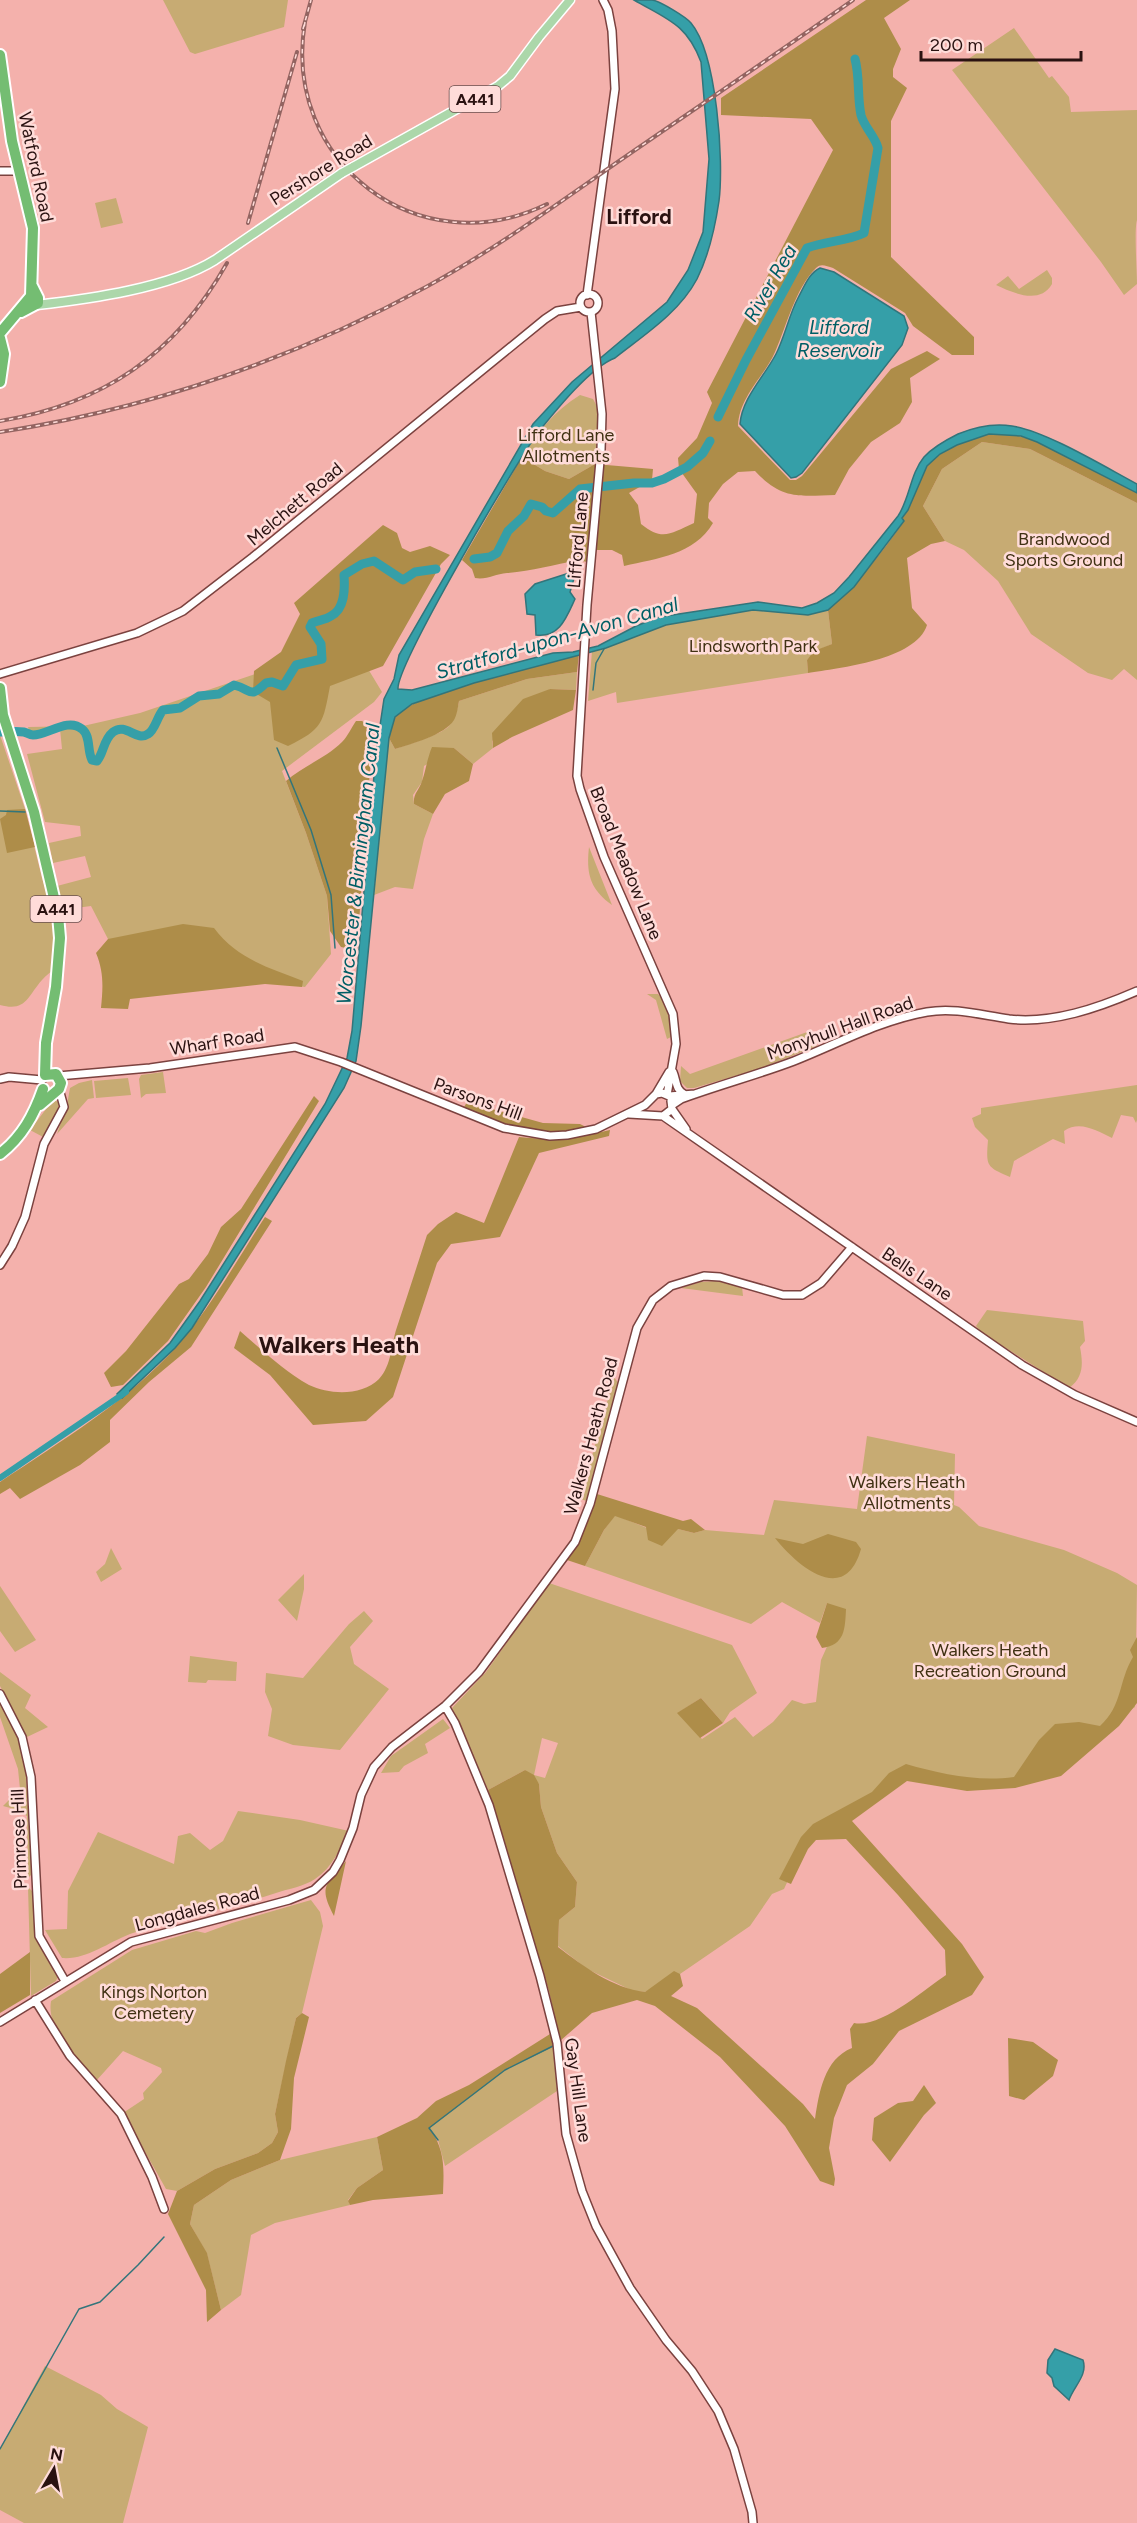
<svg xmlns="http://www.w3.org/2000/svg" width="1137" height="2523" font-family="Figtree,sans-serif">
  <rect width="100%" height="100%" fill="#f4b1ac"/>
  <path fill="#c7ab73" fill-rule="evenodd" d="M 163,0 L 288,0 L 284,27 L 195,54 L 190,52 Z
    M 1014,28 L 1049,78 L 1052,76 L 1069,97 L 1071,112 L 1137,110 L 1137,220 C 1134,230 1137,270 1137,284 L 1124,295 L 1101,262 L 952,70 Z
    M 116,198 L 123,223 L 101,228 L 95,203 Z
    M 1047,270 L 1052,278 L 1052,284 C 1040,305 1013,293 996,285 L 1008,276 L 1019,289 Z
    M 580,395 L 593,399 L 599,410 L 595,464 L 569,479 L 545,471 L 522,457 C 538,432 554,411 580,395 Z
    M 982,442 L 1030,449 L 1137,503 L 1137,680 L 1124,669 L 1112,680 L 1088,673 L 1031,634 L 998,581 L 964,550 L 945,541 L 923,506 L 942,469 Z
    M 753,610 L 808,615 L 828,610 L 832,644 L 814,652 L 807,660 L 808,673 L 617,703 L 616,692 L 588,701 L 592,651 L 666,625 Z
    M 356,649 L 382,692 L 374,702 L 282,771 L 306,833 L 327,896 L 331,954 L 305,987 L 219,972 L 108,939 L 91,906 L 61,910 L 57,886 L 91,877 L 85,856 L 53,863 L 49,843 L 81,836 L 80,826 L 45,822 L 27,754 L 62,749 L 60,729 L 49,735 L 31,737 L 28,727 L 83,726 L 140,713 L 267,670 Z
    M 577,672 L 576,690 L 550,689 L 492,741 L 493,748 L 473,764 L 454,748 L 424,766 L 422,782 L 413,795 L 414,804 L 433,814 L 424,839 L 413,889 L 395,887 L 374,895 L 389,738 L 395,749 C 406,745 440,735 448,727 C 454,721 458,709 459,701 L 527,679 Z
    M 0,735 L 25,809 L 42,878 L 54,916 L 57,967 C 52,971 46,975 42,980 C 27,997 26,1012 0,1005 Z
    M 589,847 L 612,905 C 590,889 586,874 589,847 Z
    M 647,994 L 658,994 C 669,1003 672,1023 671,1037 L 667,1039 L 656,1000 Z
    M 810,1031 L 817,1046 L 759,1069 L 694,1088 L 687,1088 L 680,1081 L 681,1066 L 690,1074 Z
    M 163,1072 L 166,1093 L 146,1094 L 141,1098 L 139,1079 L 141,1075 Z
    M 128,1078 L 131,1095 L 96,1098 L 94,1081 Z
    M 92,1080 L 94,1098 L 88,1099 L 57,1134 L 67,1105 L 70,1088 L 79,1083 Z
    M 1137,1085 L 1137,1120 L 1136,1123 L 1133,1117 L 1121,1115 L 1112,1138 C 1097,1131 1080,1120 1064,1131 L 1065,1144 L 1053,1139 L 1014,1161 L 1010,1177 C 986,1167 986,1166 988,1140 L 975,1127 L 972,1118 L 981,1114 L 981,1108 Z
    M 53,1100 L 59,1102 L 58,1114 L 45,1138 L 30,1130 Z
    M 716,1281 L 742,1287 L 743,1296 L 681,1288 L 701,1282 Z
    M 987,1310 L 1083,1321 L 1085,1341 L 1080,1347 C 1083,1363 1084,1377 1069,1388 L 982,1333 L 976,1326 Z
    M 614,1377 L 619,1384 L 590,1498 L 587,1501 L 580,1499 Z
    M 867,1436 L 955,1454 L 954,1505 L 959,1507 L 979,1526 L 1064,1550 L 1117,1573 L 1137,1585 L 1135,1707 L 1015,1788 L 906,1776 L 809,1835 L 784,1889 L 772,1894 L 750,1926 L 680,1974 L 645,1992 L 633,1991 L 587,1969 L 558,1946 L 559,1920 L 575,1907 L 577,1882 L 557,1853 L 541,1807 L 539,1784 L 525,1770 L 488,1790 L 452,1708 L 486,1672 L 549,1583 L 732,1645 L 757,1693 L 730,1712 L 723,1723 L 701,1698 L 678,1713 L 702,1739 L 735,1717 L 753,1737 L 773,1722 L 792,1700 L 804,1704 L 816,1702 L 821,1660 L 834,1631 L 827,1603 L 820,1623 L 782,1602 L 751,1624 L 585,1566 L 604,1530 L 615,1515 L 647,1528 L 678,1529 L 694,1533 L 705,1530 L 764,1535 L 774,1500 L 857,1509 ZM 542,1738 L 558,1743 L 545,1778 L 534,1775 Z
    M 111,1548 L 122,1569 L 101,1582 L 96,1572 L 105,1564 Z
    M 304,1574 L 304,1589 L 297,1621 L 278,1600 Z
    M 0,1586 L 36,1640 L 15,1652 L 0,1631 Z
    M 364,1611 L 373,1621 L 350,1647 L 354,1664 L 389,1689 L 340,1750 L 293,1745 L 268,1736 L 272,1709 L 265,1692 L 266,1673 L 303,1678 L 349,1624 Z
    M 190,1656 L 237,1662 L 236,1681 L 208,1680 L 206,1683 L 188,1682 Z
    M 0,1672 L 31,1695 L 25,1708 L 48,1727 L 27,1737 L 0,1686 Z
    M 0,1700 L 18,1734 L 25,1758 L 32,1874 L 28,1878 L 27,1816 L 18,1810 L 3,1806 L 20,1789 L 18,1769 L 0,1717 Z
    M 443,1719 L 450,1728 L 425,1744 L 428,1753 L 404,1766 L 399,1772 L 381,1773 L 391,1756 Z
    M 238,1811 L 300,1820 L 349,1831 C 340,1849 332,1868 315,1879 C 305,1886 288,1889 276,1893 C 228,1909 178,1917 130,1934 C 107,1943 86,1960 62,1958 L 45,1930 L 67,1929 L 68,1891 L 98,1832 L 174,1864 L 178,1836 L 190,1833 L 210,1850 L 223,1841 Z
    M 28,1887 L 33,1892 L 37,1939 L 58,1976 L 56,1981 L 31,1996 Z
    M 311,1900 L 320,1912 L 323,1926 L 302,2013 L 296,2018 L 275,2114 L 278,2132 L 272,2143 L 258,2153 L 215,2169 L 177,2191 L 166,2189 L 123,2113 L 144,2099 L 143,2093 L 162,2072 L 161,2068 L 123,2051 L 96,2081 C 78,2059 46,2031 51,2001 L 132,1950 L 196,1931 L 205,1933 L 232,1923 Z
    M 553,2046 L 557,2091 L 445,2166 L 438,2140 L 429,2128 L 505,2070 Z
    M 377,2137 L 383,2170 L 357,2188 L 348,2200 L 350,2205 L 275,2223 L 251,2235 L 241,2295 L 221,2310 L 207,2254 L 190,2224 L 194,2205 L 231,2180 L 280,2160 Z
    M 45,2366 L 101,2395 L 117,2409 L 148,2427 L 123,2523 L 24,2523 L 0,2510 L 0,2449 Z"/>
  <path fill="#ae8d49" d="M 866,0 L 910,0 L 884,18 L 901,49 L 893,69 L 893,77 L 907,88 L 891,121 L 891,257 L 974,337 L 974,355 L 952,355 L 913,326 L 905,313 L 833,268 C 826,266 821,263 816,268 C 795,289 787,325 775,352 C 764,377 739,397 738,426 L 790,480 L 796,480 L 802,476 L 891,369 L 927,351 L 940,359 L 910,378 L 912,402 L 900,423 L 871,442 L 849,469 L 835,495 C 799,496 782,500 755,471 L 738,472 L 723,484 L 709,503 L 708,518 L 713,523 C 694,555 658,558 624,566 L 622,555 L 612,550 L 588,550 L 587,562 L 578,560 C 554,565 531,571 507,573 C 495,574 487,580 475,578 L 472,569 L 462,560 L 522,457 L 545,471 L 569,479 L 595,464 L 653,469 L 652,480 L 629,493 L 638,505 L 641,524 C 663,542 671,533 694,523 L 697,494 L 679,469 L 678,458 L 697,438 L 712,403 L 707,392 L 833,150 L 811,119 L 721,115 L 721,98 Z
    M 1004,433 C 1051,440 1096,471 1137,493 L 1137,503 L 1030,449 L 982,442 L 942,469 L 923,506 L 945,541 L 931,544 L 907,558 L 912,608 L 927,625 C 916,660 839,668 808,673 L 807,660 L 814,651 L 832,644 L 828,610 C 857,584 881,554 904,521 L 902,518 C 911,502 917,484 926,468 C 940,444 979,434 1004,433 Z
    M 383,525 L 397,533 L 402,548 L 410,552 L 430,546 L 450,555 L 441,564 L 383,666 L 330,686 C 323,723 323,729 288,746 L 274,740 L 270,702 L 253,692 L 254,671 L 281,652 L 300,614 L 294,603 Z
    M 579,654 L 577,672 L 527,679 L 459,701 C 458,707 457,715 454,720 C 445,735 411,744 395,749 L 389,738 C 391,731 392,721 396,716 C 416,692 542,666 579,654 Z
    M 550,689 L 576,690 L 573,710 L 512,737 L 493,748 L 492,733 L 523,699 Z
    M 356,721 L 362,721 L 373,728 L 357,950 L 341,947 L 330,931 L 327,896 L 306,833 L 286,781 C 303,766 326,758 342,742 C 348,736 351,728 356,721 Z
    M 432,747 L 454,748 L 473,764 L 469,781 L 445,794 L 433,814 L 414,804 C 413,793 419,791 422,781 C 426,770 427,759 432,747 Z
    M 25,809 L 35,847 L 7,853 L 0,819 L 6,815 L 7,810 Z
    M 183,924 L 214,928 C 237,959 268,967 303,981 L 302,987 L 265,984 L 130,999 L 128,1009 L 101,1008 C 103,988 104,972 96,953 L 108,939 Z
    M 314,1096 L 319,1101 L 206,1287 L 168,1341 L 123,1385 L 111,1387 L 104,1373 L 126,1351 L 179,1284 L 189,1279 L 208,1254 L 221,1227 L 241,1209 Z
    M 467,1102 L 543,1123 L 580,1124 L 588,1128 C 544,1140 504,1125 463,1109 Z
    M 610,1130 L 609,1136 L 539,1153 L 500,1237 L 451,1244 L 437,1263 L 393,1397 L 366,1421 L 313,1425 L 270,1375 L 234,1348 L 240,1331 C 262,1350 284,1371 309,1385 C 330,1395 362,1396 379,1379 C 392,1365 391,1344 397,1327 C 407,1297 417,1266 427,1235 L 438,1224 L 456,1212 L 484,1223 L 519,1137 C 556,1141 575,1138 610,1130 Z
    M 265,1217 L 272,1221 L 191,1347 L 149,1382 L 110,1420 L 110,1442 L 80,1465 L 20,1499 L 10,1488 L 0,1494 L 0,1482 C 61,1441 128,1401 177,1346 C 211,1307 237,1260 265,1217 Z
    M 597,1494 L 683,1521 L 691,1519 L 705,1530 L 694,1533 L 678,1529 L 662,1546 L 648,1540 L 646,1527 L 615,1516 L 604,1530 L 585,1566 L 567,1560 L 579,1543 Z
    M 828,1534 L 856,1542 L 861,1549 C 845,1606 798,1567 775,1538 L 803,1544 Z
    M 827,1603 L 846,1609 C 845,1629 845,1645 822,1648 L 816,1637 Z
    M 1137,1637 L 1137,1703 L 1119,1726 L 1061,1776 L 1015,1788 L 967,1791 L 907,1781 L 852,1821 L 962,1944 L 984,1977 L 972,1995 L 899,2031 L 873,2064 L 847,2085 L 834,2118 L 829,2148 L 835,2179 L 834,2186 L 820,2181 L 785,2126 L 720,2057 L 655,2006 L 637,2000 L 592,2013 L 560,2041 L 549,1991 L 488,1790 L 525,1770 L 534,1775 L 539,1784 L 541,1807 L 557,1853 L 577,1882 L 575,1907 L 559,1920 L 558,1947 C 583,1966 612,1988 645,1992 L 674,1971 L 680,1974 L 683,1986 L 671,1996 L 697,2008 L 803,2104 L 815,2119 C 819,2093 824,2059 852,2048 L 850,2029 L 854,2023 C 880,2029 925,1989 946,1975 L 945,1950 L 898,1895 L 846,1839 L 816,1840 L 808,1849 L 791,1884 L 779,1879 L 801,1837 L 813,1824 L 872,1792 L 889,1773 L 906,1764 C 941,1774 977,1782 1014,1777 L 1039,1740 L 1055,1724 L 1079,1722 L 1100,1726 C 1123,1705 1118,1682 1133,1657 L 1130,1650 Z
    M 701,1698 L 723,1723 L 700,1738 L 677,1713 Z
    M 346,1861 L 334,1916 C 318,1885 326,1886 346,1861 Z
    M 30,1952 L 30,1995 L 0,2013 L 0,1974 Z
    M 302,2013 L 309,2017 L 294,2078 L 291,2129 L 280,2160 L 231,2180 L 194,2205 L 190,2224 L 207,2253 L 221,2310 L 207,2322 L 206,2290 L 168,2214 L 177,2191 L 215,2169 L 258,2153 L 272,2143 L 278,2132 L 275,2114 L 286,2061 L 296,2018 Z
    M 550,2034 L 555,2046 L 505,2070 L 430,2128 C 445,2151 444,2167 443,2194 L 373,2200 L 350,2205 L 348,2201 L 357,2188 L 383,2170 L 377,2137 L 417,2118 L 436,2101 L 469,2085 Z
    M 1008,2038 L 1033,2042 L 1058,2060 L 1053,2076 L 1024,2100 L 1009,2096 Z
    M 924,2085 L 936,2103 L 924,2115 L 890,2162 L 872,2140 L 874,2118 L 898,2103 L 913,2101 Z"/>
  <path fill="#359fa8" stroke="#32757b" stroke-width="1.5" d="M 634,0 C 640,0 646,0 652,0 C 660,1 686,17 691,23 C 717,54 724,161 719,201 C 715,228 709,255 697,279 C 679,313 644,335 615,358 C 591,367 557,409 540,430 C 518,458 396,666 398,689 L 412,690 L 553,653 L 573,652 L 598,646 L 636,626 L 659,617 L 758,602 L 802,608 L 817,603 L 834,593 L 849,577 L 898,516 C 910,498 910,474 924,457 C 933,447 946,440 958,434 C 975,427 994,423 1012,426 C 1046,431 1105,467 1137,484 L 1137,493 L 1037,442 L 1021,436 L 989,434 L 957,445 L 940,454 L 927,466 L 908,510 L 902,518 L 904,521 L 854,587 L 828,610 L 808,615 L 753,610 L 666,625 L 606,648 L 474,683 L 412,704 L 395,717 L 389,738 L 361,1026 L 356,1061 L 344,1088 L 192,1328 L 175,1348 L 122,1398 L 117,1394 L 170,1343 L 200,1301 L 325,1104 L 347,1058 L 352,1031 L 376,752 L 384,699 L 394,679 L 399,655 L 533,424 L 572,382 L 667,302 L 688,270 L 703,232 L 709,159 L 701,62 C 687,24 667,19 634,0 Z
    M 820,268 L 834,272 L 904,316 L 908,328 L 902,345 L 802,473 L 796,477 L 791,478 L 740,424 C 742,398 764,377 776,354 C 785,336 789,315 798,298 C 804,287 809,273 820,268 Z
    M 569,573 L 575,575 L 570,592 L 575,599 C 567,616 560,638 536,635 L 535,615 L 527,614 L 525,594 L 535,584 Z
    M 1055,2349 L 1083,2360 C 1088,2375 1074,2386 1069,2400 L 1054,2386 L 1052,2378 L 1047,2373 L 1048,2360 Z"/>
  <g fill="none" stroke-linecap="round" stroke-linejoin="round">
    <path stroke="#32757b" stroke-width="1.5" d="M 593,690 L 596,663 L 604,649
      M 277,748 L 311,830 L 331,895 L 335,948
      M 0,811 L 25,812
      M 438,2140 L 429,2128 L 505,2070 L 553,2046
      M 0,2449 L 79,2309 L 100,2302 L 138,2265 L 164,2237"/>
    <path stroke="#359fa8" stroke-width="6" d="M 0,1478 L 126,1392"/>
    <path stroke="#359fa8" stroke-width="9" d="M 718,417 L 746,360 L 807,248 C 826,241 848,241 864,233 L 878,148 C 875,136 864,127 861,115 C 857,96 860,77 855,59
      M 474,559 L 490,557 L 497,553 L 508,531 L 524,516 L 531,504 L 542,507 L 546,511 L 553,513 L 580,489 L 634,483 L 652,483 L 664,479 L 687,467 L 703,453 L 710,441
      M 0,732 C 8,732 16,731 24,732 C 27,733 30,735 33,735 C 48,735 68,717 82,729 C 91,736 87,751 92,760 L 97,761 C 104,753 103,740 113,732 C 126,722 136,742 148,734 C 155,730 157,717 163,710 L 180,708 L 199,696 L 219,694 L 234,685 C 253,690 249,699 266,683 L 272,682 L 283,686 L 296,665 L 322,659 L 321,644 L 310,627 L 312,623 C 319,620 325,620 331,616 C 345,609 345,589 344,575 L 362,564 L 374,561 L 403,580 L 415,572 L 436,569"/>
    <g stroke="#7b423f" stroke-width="10">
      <path id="minor" d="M 0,171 L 18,171
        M580 303a9 9 0 1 1 18 0a9 9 0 1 1-18 0Z
        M 587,295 L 615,89 L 612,31 L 608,10 L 603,0
        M 591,312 L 602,414 L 601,450 L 587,605 L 577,776 L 580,789 L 604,857 L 673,1014 L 676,1044 L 667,1095
        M 0,674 L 137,633 L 183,611 L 253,557 L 545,319 L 557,311 L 581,307
        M 673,1072 C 677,1081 675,1089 684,1094
        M 58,1076 L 150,1068 L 295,1047 L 341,1062 L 504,1128 L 550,1136 L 567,1135 L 596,1129 L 645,1105 L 656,1094 L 662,1093 L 669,1096 L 695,1094
        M 0,1079 L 9,1077 L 42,1080
        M 656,1094 L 669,1072
        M 672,1105 L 681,1099 C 719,1085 757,1075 794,1061 C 837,1044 881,1020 927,1012 C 954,1007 981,1015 1009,1019 C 1052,1024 1098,1008 1137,991
        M 672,1109 L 686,1129
        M 629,1114 L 663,1116 L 672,1109 L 671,1101
        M 663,1116 L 1022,1365 L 1075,1395 L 1137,1422
        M 0,1265 L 12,1246 L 25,1217 L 44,1144 L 64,1107 L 59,1089
        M 0,1694 L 22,1737 L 31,1777 L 39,1936 L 65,1981
        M 445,1706 L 455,1723 L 489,1805 L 540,1976 L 557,2043 L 566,2134 L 582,2191 L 596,2226 L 630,2288 L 666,2340 L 692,2371 L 718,2411 L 734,2449 L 752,2512 L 753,2523
        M 35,2000 L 70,2056 L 121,2114 L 152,2177 L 164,2209
        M 0,2022 L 131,1942 L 289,1900 L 314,1890 L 333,1872 L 340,1860 L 353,1828 L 361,1795 L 374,1767 L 392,1747 L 445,1706 L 479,1672 L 575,1542 L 590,1504 L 637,1328 L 653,1300 L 671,1286 L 704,1276 L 720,1277 L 783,1295 L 802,1295 L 821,1283 L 852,1247"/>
    </g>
    <g stroke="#fff" stroke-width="11">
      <path id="major" d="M 353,167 L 498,86 L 510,76 L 539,37 L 570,0
        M 37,305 C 89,299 170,288 215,260 L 342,173"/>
    </g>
    <g stroke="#fff" stroke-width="14">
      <path id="highway" d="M 0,55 L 12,141 L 33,228 L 31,296 L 0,333
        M 21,312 L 38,303 L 38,298 L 32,286
        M 0,338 L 4,354 L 0,382
        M 0,688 L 3,715 L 34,812 L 58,915 L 60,938 L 56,987 L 46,1043 L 45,1075
        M 40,1105 L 59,1089 L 61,1083 L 56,1074 L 45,1075
        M 0,1154 C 22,1137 34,1115 43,1089"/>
    </g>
    <use href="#minor" stroke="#fff" stroke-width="7"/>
    <use href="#major" stroke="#acd7aa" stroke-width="8"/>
    <use href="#highway" stroke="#74bd72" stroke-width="10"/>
    <g stroke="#936461" stroke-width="4">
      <path id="rail" d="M 305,22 C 281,162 419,267 547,204
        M 303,29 L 311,0
        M 248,223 L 297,52
        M 0,421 C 103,404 175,355 227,263
        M 0,432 C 149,409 293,359 426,287 C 490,252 549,210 609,168 C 690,112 772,57 853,0"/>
    </g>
    <use href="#rail" stroke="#ffdcd9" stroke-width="1.5" stroke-dasharray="4.5" stroke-linecap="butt"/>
    <g stroke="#fff" stroke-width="11" stroke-linecap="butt">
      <path id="major-bridge" d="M 342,173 L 353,167"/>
    </g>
    <use href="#major-bridge" stroke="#acd7aa" stroke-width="8"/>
  </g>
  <g text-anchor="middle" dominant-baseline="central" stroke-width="5" stroke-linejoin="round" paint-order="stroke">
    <g fill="#ffdcd9" stroke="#6a4f4d" stroke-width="1.5">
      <rect x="449.5" y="86" width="51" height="26" rx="4.5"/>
      <rect x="30.5" y="896" width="51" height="26" rx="4.5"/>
    </g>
    <g font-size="16" font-weight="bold" fill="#2a1211">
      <text x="475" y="99">A441</text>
      <text x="56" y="909">A441</text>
    </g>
    <g font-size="18" fill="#2a1211" stroke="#ffdcd9">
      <text transform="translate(36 167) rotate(78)">Watford Road</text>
      <text transform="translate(321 170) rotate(-32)">Pershore Road</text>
      <text transform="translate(295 504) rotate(-40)">Melchett Road</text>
      <text transform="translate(578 540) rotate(-85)">Lifford Lane</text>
      <text transform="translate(626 863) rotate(68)">Broad Meadow Lane</text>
      <text transform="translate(840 1028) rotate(-20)">Monyhull Hall Road</text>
      <text transform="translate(217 1042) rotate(-9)">Wharf Road</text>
      <text transform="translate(478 1099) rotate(20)">Parsons Hill</text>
      <text transform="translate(917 1274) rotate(34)">Bells Lane</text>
      <text transform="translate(591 1436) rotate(-75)">Walkers Heath Road</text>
      <text transform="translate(19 1839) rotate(-92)">Primrose Hill</text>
      <text transform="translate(197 1909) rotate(-15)">Longdales Road</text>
      <text transform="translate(578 2090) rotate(82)">Gay Hill Lane</text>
    </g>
    <g font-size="18" fill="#403113" stroke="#ffdcd9">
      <text x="566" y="435">Lifford Lane<tspan x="566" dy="21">Allotments</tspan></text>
      <text x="1064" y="539">Brandwood<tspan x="1064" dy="21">Sports Ground</tspan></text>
      <text x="753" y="646">Lindsworth Park</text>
      <text x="907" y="1482">Walkers Heath<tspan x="907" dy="21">Allotments</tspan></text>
      <text x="990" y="1650">Walkers Heath<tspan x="990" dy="21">Recreation Ground</tspan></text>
      <text x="154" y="1992">Kings Norton<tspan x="154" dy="21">Cemetery</tspan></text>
    </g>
    <g font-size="20" font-style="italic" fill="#005e65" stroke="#ffdcd9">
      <text transform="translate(770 283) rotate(-60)">River Rea</text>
      <text x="839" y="327">Lifford<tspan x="839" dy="23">Reservoir</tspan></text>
      <text transform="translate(557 638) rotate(-16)">Stratford-upon-Avon Canal</text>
      <text transform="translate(358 864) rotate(-84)">Worcester &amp; Birmingham Canal</text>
    </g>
    <g font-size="21" font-weight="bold" fill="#2a1211" stroke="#ffdcd9">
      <text x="639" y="216">Lifford</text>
    </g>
    <g font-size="24" font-weight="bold" fill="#2a1211" stroke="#ffdcd9">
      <text x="339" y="1344">Walkers Heath</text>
    </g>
  </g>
  <g transform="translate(54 2469) rotate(10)" stroke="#ffdcd9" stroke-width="4.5" paint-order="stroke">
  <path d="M0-4.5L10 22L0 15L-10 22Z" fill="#2a1211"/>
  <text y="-9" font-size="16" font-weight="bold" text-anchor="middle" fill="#2a1211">N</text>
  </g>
  <path d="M921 51v9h160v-9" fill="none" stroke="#2a1211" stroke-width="3"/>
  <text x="930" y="51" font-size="18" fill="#2a1211" stroke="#ffdcd9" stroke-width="4.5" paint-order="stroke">200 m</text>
</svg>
